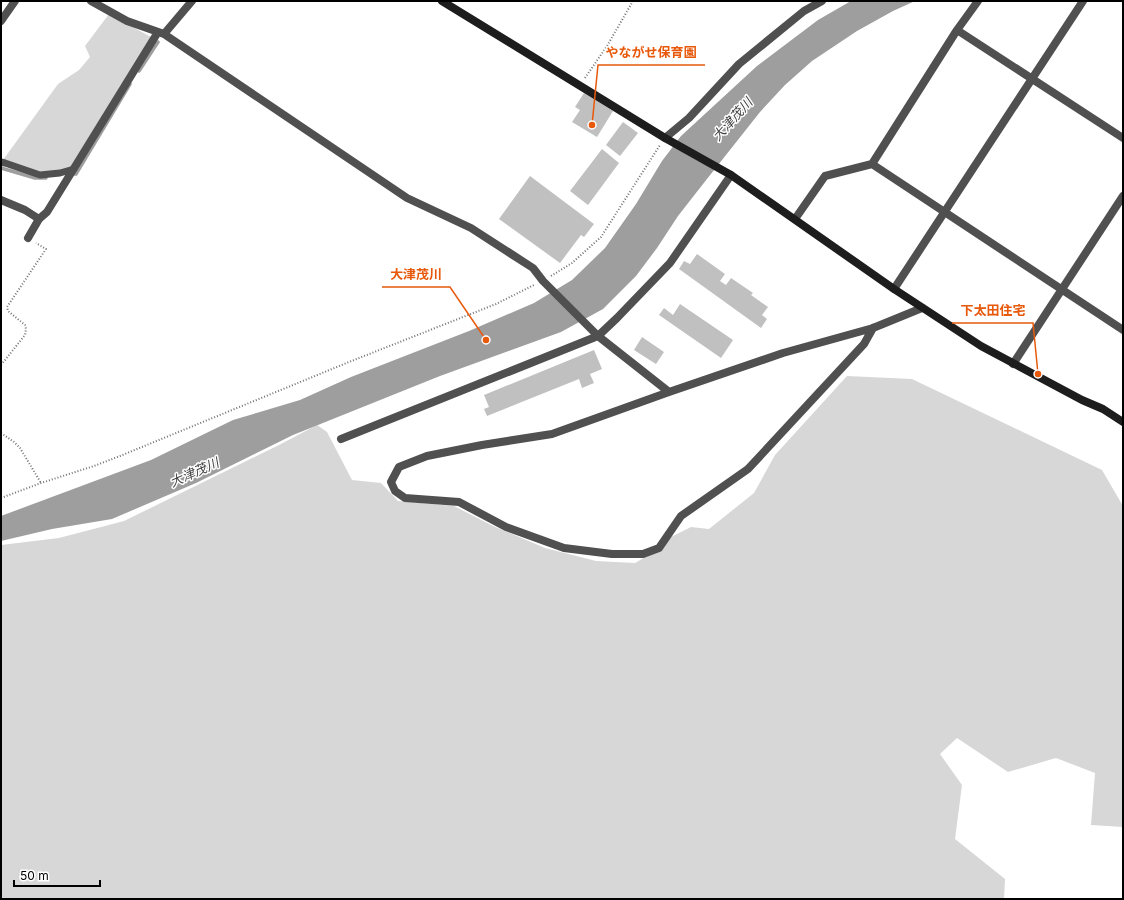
<svg xmlns="http://www.w3.org/2000/svg" width="1124" height="900" font-family="Inter,'Noto Sans JP',sans-serif">
  <rect width="100%" height="100%" fill="#fff"/>
  <path fill="#d7d7d7" d="M 109,14 L 151,37 L 69,169 L 44,173 L 3,160 L 58,84 L 79,70 L 90,57 L 85,46 Z
    M 847,376 L 912,379 L 1102,470 L 1123,506 L 1123,827 L 1091,825 L 1095,773 L 1056,758 L 1008,772 L 957,738 L 940,754 L 962,785 L 955,839 L 1005,879 L 1004,899 L 1,899 L 1,545 L 59,538 L 124,521 L 279,445 L 317,425 L 327,432 L 352,480 L 381,483 L 398,501 L 454,506 L 493,526 L 545,548 L 596,561 L 635,563 L 654,552 L 657,544 L 691,527 L 709,529 L 754,493 L 775,455 Z"/>
  <path fill="#9e9e9e" d="M 851,1 L 915,1 L 893,11 L 857,31 L 812,61 L 785,85 L 760,112 L 703,184 L 678,216 L 657,248 L 636,276 L 603,309 L 561,332 L 440,376 L 293,435 L 196,483 L 112,519 L 52,529 L 1,541 L 1,516 L 151,460 L 233,420 L 300,400 L 351,377 L 469,331 L 534,303 L 572,280 L 605,248 L 636,204 L 662,161 L 681,136 L 757,66 L 818,20 Z"/>
  <g fill="none" stroke-linecap="round" stroke-linejoin="round">
    <path stroke="#9e9e9e" stroke-width="3.5" d="M 139,71 L 158,42
      M 1,168 L 35,178 L 46,178
      M 70,174 L 76,174 L 130,84"/>
  </g>
  <path fill="#c0c0c0" d="M 584,93 L 613,111 L 597,137 L 572,122 L 580,110 L 575,107 Z
    M 623,122 L 638,133 L 620,156 L 606,145 Z
    M 602,149 L 619,163 L 588,205 L 570,191 Z
    M 530,176 L 594,224 L 584,237 L 581,235 L 560,263 L 499,219 Z
    M 697,254 L 725,274 L 720,281 L 726,285 L 731,278 L 753,293 L 751,295 L 768,307 L 762,315 L 767,319 L 761,328 L 679,269 L 684,261 L 690,264 Z
    M 680,304 L 733,340 L 721,358 L 659,315 L 664,308 L 673,315 Z
    M 642,337 L 664,352 L 656,364 L 634,350 Z
    M 594,350 L 602,369 L 590,374 L 594,383 L 582,388 L 579,379 L 487,416 L 484,409 L 489,407 L 484,395 Z"/>
  <g fill="none" stroke-linecap="round" stroke-linejoin="round">
    <path stroke="#727272" stroke-width="2" stroke-dasharray="1 2" stroke-linecap="butt" d="M 585,78 L 607,46 L 633,1
      M 551,276 L 572,263 L 601,237 L 660,145
      M 1,365 L 25,335 L 26,329 L 25,325 L 8,311 L 7,307 L 46,249 L 36,243
      M 1,433 L 14,442 L 20,448 L 41,483
      M 1,498 L 41,483 L 94,466 L 120,456 L 349,362 L 496,304 L 534,285"/>
    <path stroke="#505050" stroke-width="7" d="M 1,162 L 5,163 L 40,175 L 60,173 L 74,169"/>
    <path stroke="#505050" stroke-width="8" d="M 91,1 L 127,21 L 164,34 L 407,198 L 471,228 L 533,268 L 543,281 L 598,336 L 669,392
      M 1,21 L 15,1
      M 957,30 L 1123,138
      M 164,34 L 192,1
      M 665,138 L 689,118 L 739,64 L 804,11 L 822,1
      M 872,164 L 1123,330
      M 1,200 L 25,210 L 39,219 L 47,212 L 158,32
      M 795,219 L 825,176 L 872,164 L 957,30 L 978,1
      M 28,238 L 39,219
      M 894,289 L 1083,1
      M 873,328 L 864,344 L 748,469 L 681,516 L 659,548 L 643,554 L 612,554 L 564,548 L 506,527 L 459,502 L 405,498 L 395,491 L 391,482 L 399,467 L 427,456 L 482,445 L 552,434 L 669,392 L 783,353 L 873,328 L 922,308
      M 1013,364 L 1123,196
      M 341,439 L 598,336 L 617,318 L 670,263 L 731,175"/>
    <path stroke="#1d1d1d" stroke-width="8" d="M 442,1 L 665,138 L 731,175 L 894,289 L 981,346 L 1082,400 L 1103,409 L 1123,422"/>
  </g>
  <g text-anchor="middle" dominant-baseline="central" stroke-width="3" stroke-linejoin="round" paint-order="stroke">
    <g font-size="13" font-style="italic" fill="#3f3f3f" stroke="#fff">
      <text transform="translate(732 119) rotate(-48)">大津茂川</text>
      <text transform="translate(194 472) rotate(-24)">大津茂川</text>
    </g>
  </g>
  <path fill="none" stroke="#e8590c" stroke-width="1.5" d="M592 125L598 65H705M486 340L450 287H382M1038 374L1033 323H952"/>
  <g fill="#e8590c" stroke="#fff" stroke-width="1.5">
    <circle cx="592" cy="125" r="4"/>
    <circle cx="486" cy="340" r="4"/>
    <circle cx="1038" cy="374" r="4"/>
  </g>
  <g font-size="13" text-anchor="middle" font-weight="bold" fill="#e8590c" stroke="#fff" stroke-width="3" stroke-linejoin="round" paint-order="stroke">
    <text x="651" y="57">やながせ保育園</text>
    <text x="416" y="279">大津茂川</text>
    <text x="993" y="315">下太田住宅</text>
  </g>
  <rect width="1124" height="900" fill="none" stroke="#000000" stroke-width="4"/>
  <path d="M14 880v6h86v-6" fill="none" stroke="#000000" stroke-width="2"/>
  <text x="20" y="880" font-size="12" fill="#000000" stroke="#ffffff" stroke-width="3" paint-order="stroke">50 m</text>
</svg>
